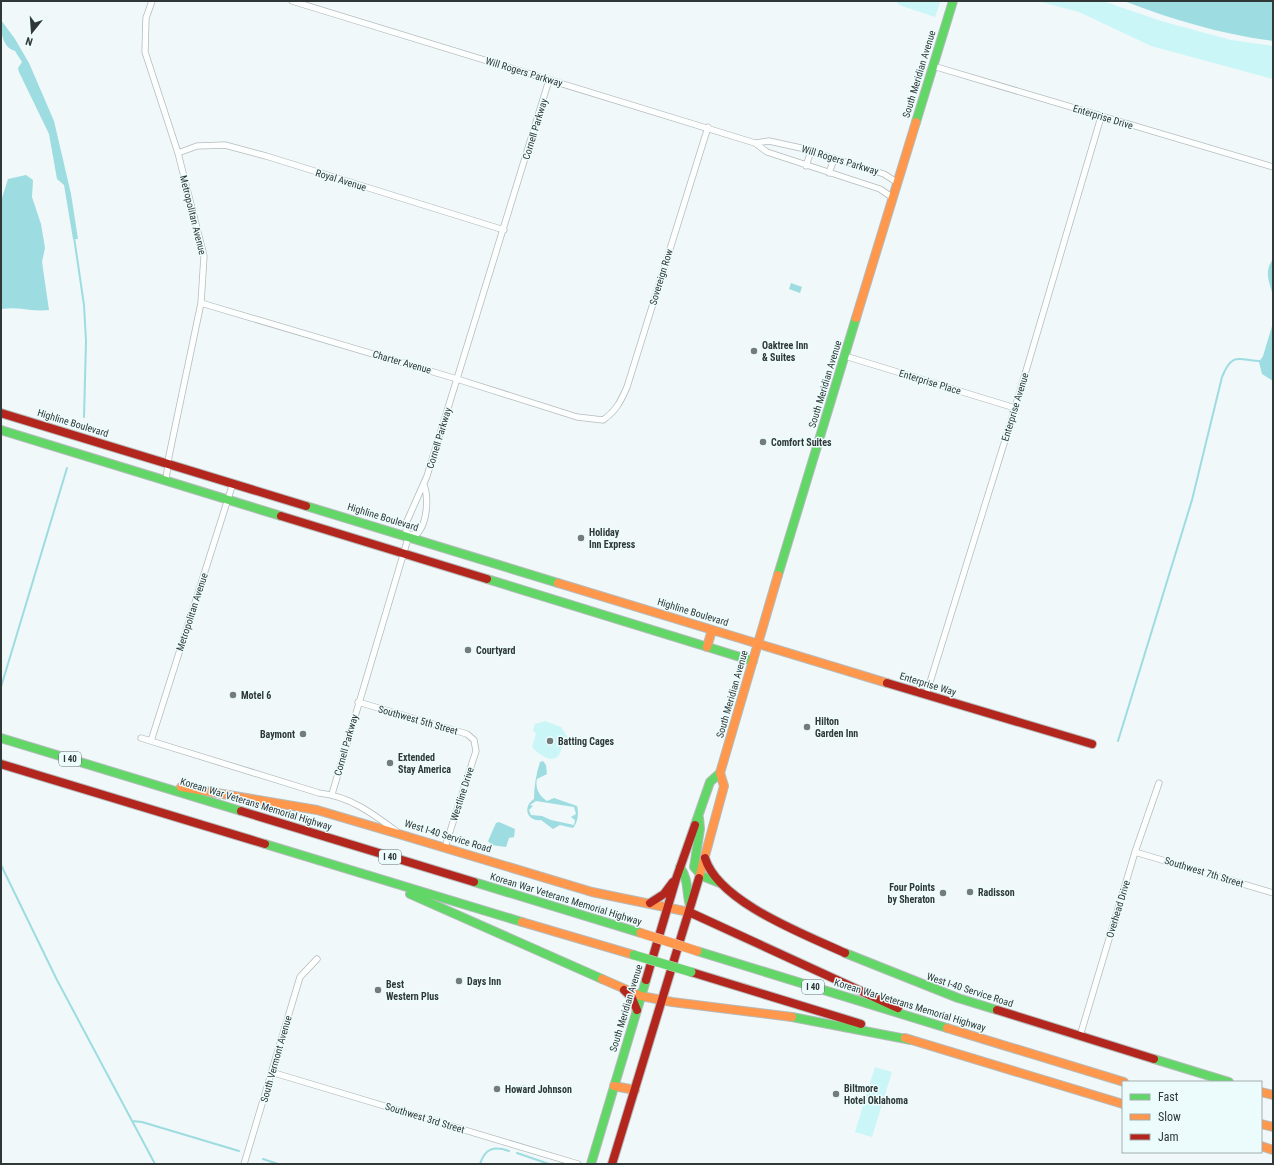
<svg xmlns="http://www.w3.org/2000/svg" width="1274" height="1165" font-family="'Roboto Condensed',sans-serif">
  <rect width="100%" height="100%" fill="#f0f8f9"/>
  <path fill="#caf6f8" d="M 888,1 L 939,1 L 940,3 L 935,17 L 899,5 L 896,1 Z
    M 1037,1 L 1103,1 L 1161,21 L 1231,40 L 1273,46 L 1273,79 L 1151,46 L 1079,12 Z
    M 545,721 L 561,727 L 569,739 L 563,743 C 562,746 561,752 559,755 C 552,765 537,753 532,747 L 536,734 L 533,730 L 535,724 Z
    M 875,1067 L 892,1072 L 872,1137 L 855,1132 Z"/>
  <path fill="#9ddce0" fill-rule="evenodd" d="M 1124,1 L 1273,1 L 1273,41 C 1221,34 1173,20 1124,1 Z
    M 1,20 L 15,39 L 29,63 L 54,121 L 71,194 L 78,239 L 73,239 L 64,185 L 57,179 L 49,134 L 19,72 L 18,68 L 22,62 L 15,51 C 2,47 1,32 1,20 Z
    M 26,175 L 33,180 L 32,197 L 41,224 L 45,248 L 42,262 L 49,310 C 33,312 18,306 1,309 L 1,201 L 8,179 Z
    M 1273,259 L 1273,296 C 1270,282 1263,273 1273,259 Z
    M 791,283 L 802,287 L 800,293 L 789,289 Z
    M 1273,323 L 1273,381 L 1262,374 L 1259,362 L 1263,356 Z
    M 543,761 L 546,765 L 547,774 L 537,779 C 535,788 539,796 547,801 L 554,798 L 577,806 C 579,812 578,823 573,828 L 560,825 L 553,829 L 541,820 C 527,822 522,807 534,799 C 534,787 536,774 540,762 ZM 536,801 L 574,807 L 576,814 L 571,817 L 575,820 L 574,825 L 551,820 L 542,816 L 531,815 L 529,810 L 533,806 L 530,805 Z
    M 499,822 L 515,829 L 514,837 L 509,838 L 506,847 L 491,845 L 488,841 L 496,823 Z
    M 524,1085 L 533,1089 L 533,1093 L 521,1091 L 519,1086 Z"/>
  <g fill="none" stroke-linecap="round" stroke-linejoin="round">
    <path stroke="#9ddce0" stroke-width="2" d="M 74,237 L 84,305 L 86,341 L 84,417
      M 1,687 L 67,468
      M 1118,741 L 1192,500 L 1222,377 C 1233,350 1240,361 1261,361
      M 1,865 L 57,980 L 155,1164
      M 132,1121 L 142,1122 L 239,1151
      M 517,1153 L 549,1164
      M 263,1159 L 278,1164
      M 480,1164 C 485,1148 494,1146 509,1151"/>
    <g stroke="#b5bbbc" stroke-width="7">
      <path id="street" d="M 152,1 L 146,18 L 145,52 L 178,153 L 204,256 L 201,303 L 169,456 L 166,480
        M 292,1 L 755,143 L 767,152 L 880,189 L 893,198
        M 933,66 L 1273,167
        M 755,143 L 769,141 L 801,148 L 884,174 L 898,183
        M 178,153 L 197,146 L 225,145 L 266,156 L 504,230
        M 806,166 L 811,151
        M 829,173 L 834,159
        M 201,303 L 457,379 L 577,417 L 603,420 C 616,411 621,401 627,387 L 708,127
        M 845,356 L 1015,408
        M 409,535 L 406,531 L 407,521 L 427,476 L 549,80
        M 409,535 L 418,533 C 427,522 429,498 424,485
        M 926,695 L 1015,408 L 1101,117
        M 358,702 L 467,734 L 474,740 L 476,751 L 445,847
        M 141,738 L 319,793 C 349,796 372,813 396,831
        M 151,741 L 233,483
        M 332,794 L 409,535
        M 1135,852 L 1273,893
        M 1080,1036 L 1135,852 L 1159,783
        M 271,1072 L 578,1164
        M 244,1164 L 300,977 L 317,959"/>
    </g>
    <g stroke="#b5bbbc" stroke-width="10">
      <path id="fast" d="M 916,122 L 953,1
        M 1,430 L 281,516
        M 306,506 L 558,583
        M 778,575 L 856,318
        M 487,579 L 753,661
        M 1,738 L 241,811
        M 699,818 L 700,829 L 694,867 L 702,876 L 720,883
        M 695,825 L 710,782 L 720,773
        M 265,844 L 522,922
        M 680,867 C 689,880 686,891 690,906
        M 474,882 L 641,933
        M 410,894 L 602,979
        M 697,951 L 947,1028
        M 845,953 L 958,998 L 997,1010
        M 792,1017 L 911,1040
        M 1154,1059 L 1229,1082
        M 591,1164 L 646,980"/>
    </g>
    <g stroke="#b5bbbc" stroke-width="10">
      <path id="slow" d="M 856,318 L 916,122
        M 558,583 L 887,683
        M 707,647 L 712,630
        M 181,787 L 317,810 L 402,835
        M 402,835 L 592,892 L 689,912
        M 699,878 L 724,786 L 720,773 L 778,575
        M 522,922 L 634,955
        M 602,979 L 641,996 L 672,1002 L 792,1017
        M 947,1028 L 1124,1082
        M 905,1038 L 1123,1104
        M 614,1086 L 635,1090
        M 1261,1092 L 1273,1095
        M 1261,1124 L 1273,1127
        M 1261,1146 L 1273,1150"/>
    </g>
    <g stroke="#b5bbbc" stroke-width="10">
      <path id="jam" d="M 1,413 L 306,506
        M 281,516 L 487,579
        M 887,683 L 1092,744
        M 1,764 L 265,844
        M 241,811 L 474,882
        M 705,858 C 718,902 806,935 845,953
        M 650,903 L 664,894 L 673,882
        M 689,912 L 898,1008
        M 691,972 L 861,1024
        M 646,980 L 676,879 L 695,825
        M 624,990 L 632,998 L 637,1010
        M 997,1010 L 1154,1059
        M 612,1164 L 699,878"/>
    </g>
    <use href="#street" stroke="#fdfefe" stroke-width="5.5"/>
    <use href="#fast" stroke="#63d668" stroke-width="8"/>
    <use href="#slow" stroke="#ff974d" stroke-width="8"/>
    <use href="#jam" stroke="#b3261e" stroke-width="8"/>
    <g stroke="#d0d5d5" stroke-width="10" stroke-linecap="butt">
      <path id="fast-bridge" d="M 634,955 L 691,972"/>
    </g>
    <g stroke="#d0d5d5" stroke-width="10" stroke-linecap="butt">
      <path id="slow-bridge" d="M 641,933 L 697,951"/>
    </g>
    <use href="#fast-bridge" stroke="#63d668" stroke-width="9"/>
    <use href="#slow-bridge" stroke="#ff974d" stroke-width="9"/>
  </g>
  <g fill="#737b7b" stroke="#ecfcfd" stroke-width="1.5">
    <circle cx="754" cy="351" r="4"/>
    <circle cx="763" cy="442" r="4"/>
    <circle cx="581" cy="538" r="4"/>
    <circle cx="468" cy="650" r="4"/>
    <circle cx="233" cy="695" r="4"/>
    <circle cx="807" cy="727" r="4"/>
    <circle cx="303" cy="734" r="4"/>
    <circle cx="550" cy="741" r="4"/>
    <circle cx="390" cy="763" r="4"/>
    <circle cx="970" cy="892" r="4"/>
    <circle cx="943" cy="893" r="4"/>
    <circle cx="459" cy="981" r="4"/>
    <circle cx="378" cy="990" r="4"/>
    <circle cx="497" cy="1089" r="4"/>
    <circle cx="836" cy="1094" r="4"/>
  </g>
  <g text-anchor="middle" dominant-baseline="central" stroke-width="3" stroke-linejoin="round" paint-order="stroke">
    <g fill="#ecfcfd" stroke="#687272" stroke-width="1">
      <rect x="59" y="752" width="22" height="14" rx="3"/>
      <rect x="379" y="850" width="22" height="14" rx="3"/>
      <rect x="802" y="980" width="22" height="14" rx="3"/>
    </g>
    <g font-size="9" font-weight="bold" fill="#303737">
      <text x="70" y="759">I 40</text>
      <text x="390" y="857">I 40</text>
      <text x="813" y="987">I 40</text>
    </g>
    <g font-size="10" fill="#303737" stroke="#ecfcfd">
      <text transform="translate(524 72) rotate(17)">Will Rogers Parkway</text>
      <text transform="translate(919 74) rotate(-73)">South Meridian Avenue</text>
      <text transform="translate(1103 117) rotate(17)">Enterprise Drive</text>
      <text transform="translate(535 129) rotate(-73)">Cornell Parkway</text>
      <text transform="translate(840 160) rotate(17)">Will Rogers Parkway</text>
      <text transform="translate(341 180) rotate(17)">Royal Avenue</text>
      <text transform="translate(193 215) rotate(76)">Metropolitan Avenue</text>
      <text transform="translate(661 277) rotate(-73)">Sovereign Row</text>
      <text transform="translate(402 362) rotate(16)">Charter Avenue</text>
      <text transform="translate(930 382) rotate(17)">Enterprise Place</text>
      <text transform="translate(825 384) rotate(-73)">South Meridian Avenue</text>
      <text transform="translate(1015 407) rotate(-73)">Enterprise Avenue</text>
      <text transform="translate(73 423) rotate(17)">Highline Boulevard</text>
      <text transform="translate(439 438) rotate(-73)">Cornell Parkway</text>
      <text transform="translate(383 517) rotate(17)">Highline Boulevard</text>
      <text transform="translate(192 612) rotate(-72)">Metropolitan Avenue</text>
      <text transform="translate(693 612) rotate(17)">Highline Boulevard</text>
      <text transform="translate(928 684) rotate(17)">Enterprise Way</text>
      <text transform="translate(732 694) rotate(-74)">South Meridian Avenue</text>
      <text transform="translate(418 720) rotate(16)">Southwest 5th Street</text>
      <text transform="translate(346 745) rotate(-74)">Cornell Parkway</text>
      <text transform="translate(462 794) rotate(-72)">Westline Drive</text>
      <text transform="translate(256 804) rotate(17)">Korean War Veterans Memorial Highway</text>
      <text transform="translate(448 836) rotate(17)">West I-40 Service Road</text>
      <text transform="translate(1204 872) rotate(17)">Southwest 7th Street</text>
      <text transform="translate(566 899) rotate(17)">Korean War Veterans Memorial Highway</text>
      <text transform="translate(1118 909) rotate(-73)">Overhead Drive</text>
      <text transform="translate(970 990) rotate(18)">West I-40 Service Road</text>
      <text transform="translate(910 1005) rotate(17)">Korean War Veterans Memorial Highway</text>
      <text transform="translate(626 1008) rotate(-73)">South Meridian Avenue</text>
      <text transform="translate(276 1059) rotate(-74)">South Vermont Avenue</text>
      <text transform="translate(425 1118) rotate(17)">Southwest 3rd Street</text>
    </g>
    <g font-size="10" font-weight="bold" fill="#303737" stroke="#ecfcfd" text-anchor="start">
      <text x="762" y="345">Oaktree Inn<tspan x="762" dy="12">&amp; Suites</tspan></text>
      <text x="771" y="442">Comfort Suites</text>
      <text x="589" y="532">Holiday<tspan x="589" dy="12">Inn Express</tspan></text>
      <text x="476" y="650">Courtyard</text>
      <text x="241" y="695">Motel 6</text>
      <text x="815" y="721">Hilton<tspan x="815" dy="12">Garden Inn</tspan></text>
      <text x="295" y="734" text-anchor="end">Baymont</text>
      <text x="558" y="741">Batting Cages</text>
      <text x="398" y="757">Extended<tspan x="398" dy="12">Stay America</tspan></text>
      <text x="935" y="887" text-anchor="end">Four Points<tspan x="935" dy="12">by Sheraton</tspan></text>
      <text x="978" y="892">Radisson</text>
      <text x="467" y="981">Days Inn</text>
      <text x="386" y="984">Best<tspan x="386" dy="12">Western Plus</tspan></text>
      <text x="844" y="1088">Biltmore<tspan x="844" dy="12">Hotel Oklahoma</tspan></text>
      <text x="505" y="1089">Howard Johnson</text>
    </g>
  </g>
  <rect width="1274" height="1165" fill="none" stroke="#303737" stroke-width="4"/>
  <rect x="1122" y="1081" width="140" height="72" fill="#ecfcfd" stroke="#a1adae"/>
  <rect x="1130" y="1094" width="20" height="6" fill="#63d668" stroke="#a1adae"/>
  <text x="1158" y="1101" font-size="12" fill="#303737">Fast</text>
  <rect x="1130" y="1114" width="20" height="6" fill="#ff974d" stroke="#a1adae"/>
  <text x="1158" y="1121" font-size="12" fill="#303737">Slow</text>
  <rect x="1130" y="1134" width="20" height="6" fill="#b3261e" stroke="#a1adae"/>
  <text x="1158" y="1141" font-size="12" fill="#303737">Jam</text>
  <g transform="translate(32 32) rotate(197)" stroke="#ecfcfd" stroke-width="3" paint-order="stroke">
  <path d="M0-3L7 15L0 10L-7 15Z" fill="#303737"/>
  <text y="-6" font-size="11" font-weight="bold" text-anchor="middle" fill="#303737">N</text>
  </g>
</svg>
